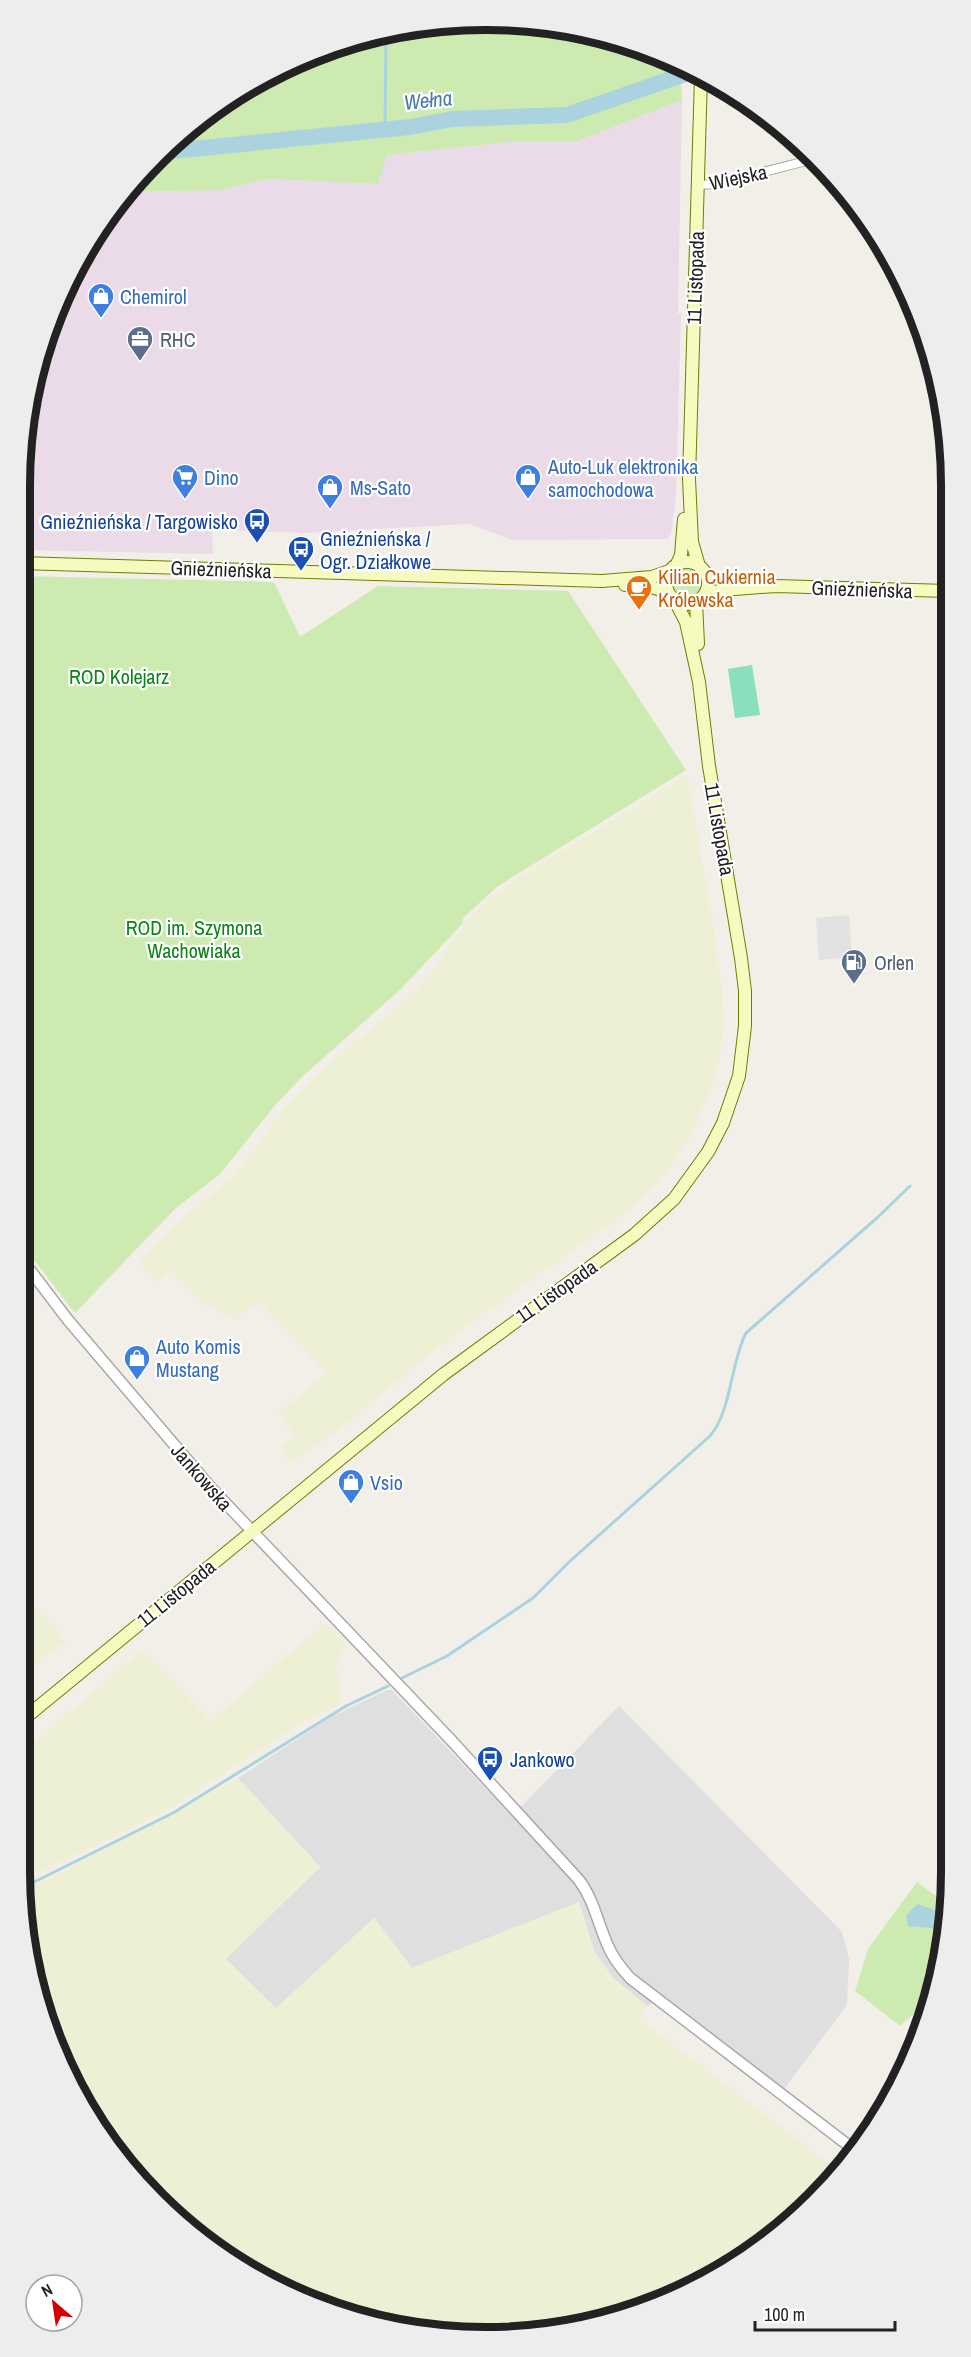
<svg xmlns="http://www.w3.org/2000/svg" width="971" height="2357" font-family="'Archivo Narrow',sans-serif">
  <rect width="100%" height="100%" fill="#f2efe9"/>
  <path fill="#e0dfdf" d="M 387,1690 L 392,1690 L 512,1816 L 619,1706 L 842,1932 L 849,1959 L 847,2005 L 781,2093 L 657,2000 L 647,2006 L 613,1978 L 594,1951 L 579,1902 L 412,1968 L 374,1918 L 276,2009 L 226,1959 L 320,1867 L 238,1778 L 331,1717 Z"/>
  <path fill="#ebdbe8" d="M 682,100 L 678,313 L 681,314 L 676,495 L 671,534 L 668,539 L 512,540 L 469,524 L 305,533 L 212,530 L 213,554 L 20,550 L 20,486 L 44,336 L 82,253 L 125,192 L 222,190 L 269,179 L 377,184 L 387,155 L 517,141 L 578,141 Z"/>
  <path fill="#eef0d5" d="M 687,775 L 713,923 L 722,989 L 723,1029 L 719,1061 L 712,1087 L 690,1136 L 672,1164 L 654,1187 L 632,1208 L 443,1343 L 333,1434 L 291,1463 L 280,1449 L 296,1435 L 278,1414 L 326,1373 L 259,1301 L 236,1320 L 201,1301 L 171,1270 L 158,1281 L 138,1261 L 190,1212 L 232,1178 L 284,1109 L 309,1083 L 340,1054 L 381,1021 L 415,991 L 431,973 L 465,923 L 485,903 L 515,880 Z
    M 20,1592 L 58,1631 L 65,1642 L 20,1676 Z
    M 325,1623 L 345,1644 L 336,1664 L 341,1703 L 303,1722 L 167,1810 L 21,1881 L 20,1755 L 142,1650 L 211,1721 Z
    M 238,1778 L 320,1867 L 226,1959 L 276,2008 L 374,1918 L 412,1968 L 579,1902 L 594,1951 L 613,1978 L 647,2006 L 638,2018 L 805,2145 L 838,2173 L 793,2222 L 719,2275 L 577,2328 L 424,2333 L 336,2313 L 253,2275 L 135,2178 L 82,2104 L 44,2022 L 23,1892 Z"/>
  <path fill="#cdebb0" d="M 455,21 L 546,23 L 635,44 L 680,67 L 682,100 L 578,141 L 517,141 L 387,155 L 378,184 L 269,179 L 222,190 L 125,192 L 135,178 L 202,116 L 279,68 L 365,35 Z
    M671 584a16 16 0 1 1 32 0a16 16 0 1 1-32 0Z
    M 20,576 L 274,582 L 300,637 L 378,586 L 568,591 L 686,770 L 498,886 L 463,918 L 463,923 L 401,989 L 303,1076 L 276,1104 L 220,1174 L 176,1208 L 75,1313 L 20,1242 Z
    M 917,1882 L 946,1903 L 931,1998 L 900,2026 L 855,1991 L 868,1949 Z"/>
  <path fill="#88e0be" d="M 752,665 L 760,715 L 735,718 L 728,669 Z"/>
  <path fill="#e2e2e2" d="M 849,915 L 852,957 L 819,960 L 816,918 Z"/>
  <path fill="#aad3df" d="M 917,1904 L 945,1913 L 942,1929 L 908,1926 L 906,1916 Z"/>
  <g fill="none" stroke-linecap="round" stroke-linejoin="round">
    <path stroke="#aad3df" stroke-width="3" d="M 385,129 L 386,32
      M 402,1678 L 447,1656 L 533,1598 L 569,1562 L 710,1436 C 732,1410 730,1364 746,1333 L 878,1217 L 910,1186
      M 22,1888 L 173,1813 L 346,1706 L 388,1686"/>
    <path stroke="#aad3df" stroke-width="16" d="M 163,152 L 410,127 L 452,119 L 567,115 L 691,72"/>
    <g stroke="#a9a9a9" stroke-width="10">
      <path id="minor" d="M 698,185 L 716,184 L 814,159"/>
    </g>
    <g stroke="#a9a9a9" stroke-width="13">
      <path id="tertiary" d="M 20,1257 L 68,1320 L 212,1489 L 451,1740 L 579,1880 C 594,1900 598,1924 608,1946 C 613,1958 621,1968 630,1978 L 857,2152"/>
    </g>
    <g stroke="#707d05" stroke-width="14">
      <path id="secondary" d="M666 583a21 21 0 1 1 42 0a21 21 0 1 1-42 0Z
        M 20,563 L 602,581 L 652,577 L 669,571
        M 677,564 L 681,555 L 684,519
        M 699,566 L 692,542 L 689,479 L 701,77
        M 706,575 L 715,578 L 753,583
        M 625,585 L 652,587 L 668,593
        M 704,595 L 722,590 L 775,586 L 948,591
        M 696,602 L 698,644
        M 20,1722 L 444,1374 L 634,1235 L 674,1199 L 708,1152 L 723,1123 L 739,1076 L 745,1026 L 745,991 L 741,958 L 709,766 L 699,682 L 686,622 L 675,601"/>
    </g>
    <use href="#minor" stroke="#fff" stroke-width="8"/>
    <use href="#tertiary" stroke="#fff" stroke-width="10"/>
    <use href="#secondary" stroke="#f7fabf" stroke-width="12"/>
  </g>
  <defs>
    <g id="shop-pin" transform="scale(1.35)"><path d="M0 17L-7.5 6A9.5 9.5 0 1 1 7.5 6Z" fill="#3f7fe0" stroke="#fff"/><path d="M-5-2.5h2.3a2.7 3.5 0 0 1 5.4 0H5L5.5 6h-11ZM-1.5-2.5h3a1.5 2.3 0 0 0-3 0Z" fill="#fff"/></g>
    <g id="office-pin" transform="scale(1.35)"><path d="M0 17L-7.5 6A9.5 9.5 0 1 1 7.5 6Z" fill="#5c6f8a" stroke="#fff"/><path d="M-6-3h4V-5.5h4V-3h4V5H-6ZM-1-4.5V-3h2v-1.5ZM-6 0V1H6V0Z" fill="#fff"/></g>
    <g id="supermarket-pin" transform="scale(1.35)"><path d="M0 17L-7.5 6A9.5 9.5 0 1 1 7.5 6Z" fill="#3f7fe0" stroke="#fff"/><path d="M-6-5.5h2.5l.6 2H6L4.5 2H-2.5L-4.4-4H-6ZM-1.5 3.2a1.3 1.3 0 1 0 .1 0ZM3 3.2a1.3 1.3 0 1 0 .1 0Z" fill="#fff"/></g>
    <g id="bus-pin" transform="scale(1.35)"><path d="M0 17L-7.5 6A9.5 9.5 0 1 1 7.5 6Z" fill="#1a4fb4" stroke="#fff"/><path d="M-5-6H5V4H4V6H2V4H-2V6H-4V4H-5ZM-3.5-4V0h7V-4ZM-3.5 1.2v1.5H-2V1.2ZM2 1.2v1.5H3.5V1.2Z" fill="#fff"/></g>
    <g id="cafe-pin" transform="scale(1.35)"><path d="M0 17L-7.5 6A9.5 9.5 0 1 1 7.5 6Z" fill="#e8710a" stroke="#fff"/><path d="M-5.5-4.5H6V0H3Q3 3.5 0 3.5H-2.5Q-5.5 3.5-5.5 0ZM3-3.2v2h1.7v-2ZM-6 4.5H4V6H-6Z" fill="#fff"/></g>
    <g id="fuel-pin" transform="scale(1.35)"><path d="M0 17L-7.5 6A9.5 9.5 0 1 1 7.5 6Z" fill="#5c6f8a" stroke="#fff"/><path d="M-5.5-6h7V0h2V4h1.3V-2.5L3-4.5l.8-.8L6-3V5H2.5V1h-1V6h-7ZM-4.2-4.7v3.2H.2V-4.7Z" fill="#fff"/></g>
  </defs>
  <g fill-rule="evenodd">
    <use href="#shop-pin" x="101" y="296"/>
    <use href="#office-pin" x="140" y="339"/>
    <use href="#supermarket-pin" x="185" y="477"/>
    <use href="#shop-pin" x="528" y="477"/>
    <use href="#shop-pin" x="330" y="487"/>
    <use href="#bus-pin" x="257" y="521"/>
    <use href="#bus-pin" x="301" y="549"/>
    <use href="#cafe-pin" x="639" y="588"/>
    <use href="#fuel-pin" x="854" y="962"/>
    <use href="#shop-pin" x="137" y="1358"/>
    <use href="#shop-pin" x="351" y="1482"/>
    <use href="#bus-pin" x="490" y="1759"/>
  </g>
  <g text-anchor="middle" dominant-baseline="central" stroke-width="4.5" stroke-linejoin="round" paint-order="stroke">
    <g font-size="20" fill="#222" stroke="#fff">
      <text transform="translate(738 177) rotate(-12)">Wiejska</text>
      <text transform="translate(695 278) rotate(-88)">11 Listopada</text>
      <text transform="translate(221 569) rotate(2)">Gnieźnieńska</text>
      <text transform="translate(862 589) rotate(2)">Gnieźnieńska</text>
      <text transform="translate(720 829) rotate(80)">11 Listopada</text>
      <text transform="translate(556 1291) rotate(-35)">11 Listopada</text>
      <text transform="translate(202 1477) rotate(49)">Jankowska</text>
      <text transform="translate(176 1593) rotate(-39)">11 Listopada</text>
    </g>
    <g font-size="20" fill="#366cbe" stroke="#fff" text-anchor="start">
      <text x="120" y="296">Chemirol</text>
      <text x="548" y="466">Auto-Luk elektronika<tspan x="548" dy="23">samochodowa</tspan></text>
      <text x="204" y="477">Dino</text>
      <text x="350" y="487">Ms-Sato</text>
      <text x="156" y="1346">Auto Komis<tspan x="156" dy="23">Mustang</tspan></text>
      <text x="370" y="1482">Vsio</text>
    </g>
    <g font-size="20" fill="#4e5e75" stroke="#fff" text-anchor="start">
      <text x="160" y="339">RHC</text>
      <text x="874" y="962">Orlen</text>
    </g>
    <g font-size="20" fill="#164399" stroke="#fff" text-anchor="start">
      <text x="238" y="521" text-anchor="end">Gnieźnieńska / Targowisko</text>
      <text x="320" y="538">Gnieźnieńska /<tspan x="320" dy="23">Ogr. Działkowe</tspan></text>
      <text x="510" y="1759">Jankowo</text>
    </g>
    <g font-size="20" fill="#c56008" stroke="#fff" text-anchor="start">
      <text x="658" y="576">Kilian Cukiernia<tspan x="658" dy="23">Królewska</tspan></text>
    </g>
    <g font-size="20" fill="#0c8416" stroke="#fff">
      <text x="119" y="676">ROD Kolejarz</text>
      <text x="194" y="927">ROD im. Szymona<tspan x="194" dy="23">Wachowiaka</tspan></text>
    </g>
    <g font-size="21" font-style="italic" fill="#4a7aab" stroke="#fff">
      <text transform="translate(428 100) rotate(-6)">Wełna</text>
    </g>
  </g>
  <path d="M0 0H971V2357H0ZM485 30H486A455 455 0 0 1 941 485V1872A455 455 0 0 1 486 2327H485A455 455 0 0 1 30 1872V485A455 455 0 0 1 485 30Z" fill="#ededed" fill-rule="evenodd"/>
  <path fill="none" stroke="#222" stroke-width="8" d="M485 30H486A455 455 0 0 1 941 485V1872A455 455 0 0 1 486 2327H485A455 455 0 0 1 30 1872V485A455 455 0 0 1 485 30Z"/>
  <g transform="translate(54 2303) rotate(331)"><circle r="28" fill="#ffffff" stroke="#a7a7a7" stroke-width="1.5"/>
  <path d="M0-4.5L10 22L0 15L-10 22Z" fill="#d40000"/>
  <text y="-9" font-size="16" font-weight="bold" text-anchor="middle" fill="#222222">N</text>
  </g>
  <path d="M755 2321v9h140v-9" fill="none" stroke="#222222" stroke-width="3"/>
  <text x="764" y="2321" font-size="18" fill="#222222" stroke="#ffffff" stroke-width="4.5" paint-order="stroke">100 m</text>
</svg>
